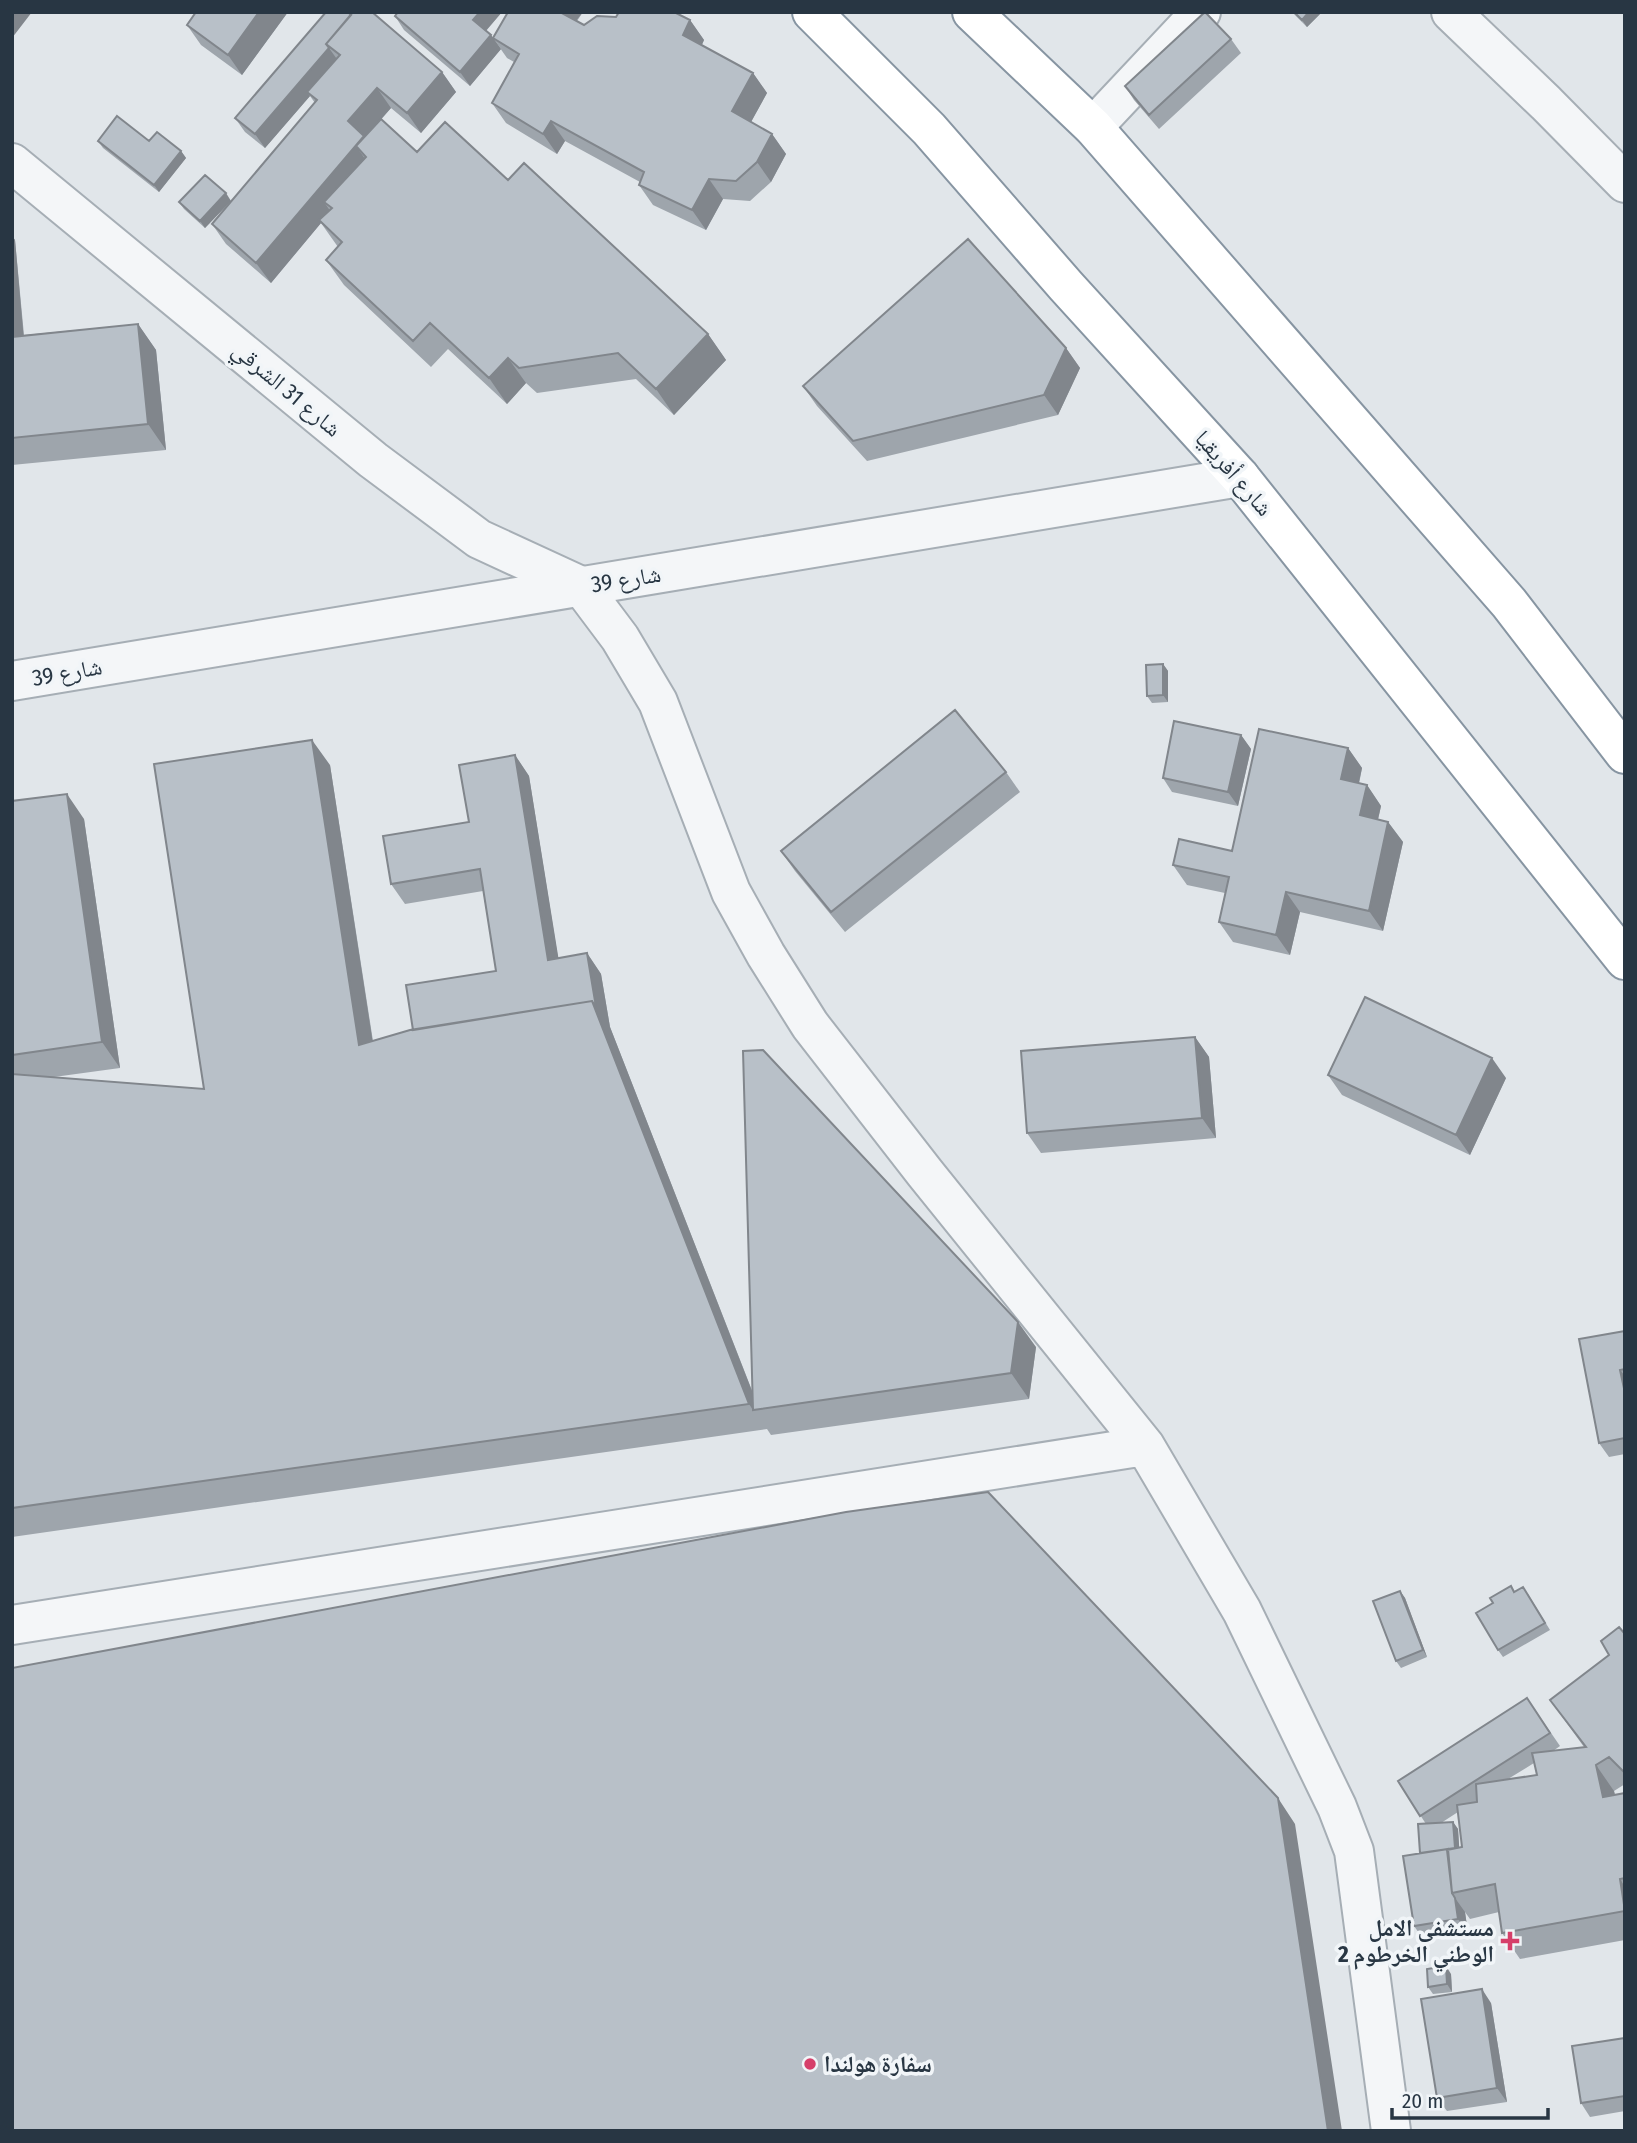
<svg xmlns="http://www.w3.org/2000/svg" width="1637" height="2143" font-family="'Fira Sans Condensed','Noto Naskh Arabic',sans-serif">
  <rect width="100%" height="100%" fill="#e1e6ea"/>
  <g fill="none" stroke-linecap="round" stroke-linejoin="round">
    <g stroke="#a6aeb5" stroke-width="42">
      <path id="minor" d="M 1451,12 L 1546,103 L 1625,183
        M 1093,127 L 1201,12
        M 12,163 L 373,460 L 479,539 L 581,586 L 620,638 L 658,702 L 731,892 L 766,955 L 810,1025 L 925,1173 L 1145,1446 L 1242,1611 L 1337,1807 L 1354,1851 L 1391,2131
        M 12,1625 L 1145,1446"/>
    </g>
    <g stroke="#a6aeb5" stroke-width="42">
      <path id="tertiary" d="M 12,681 L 1240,477"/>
    </g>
    <g stroke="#8795a2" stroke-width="42">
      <path id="trunk" d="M 812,12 L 929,129 L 1066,286 L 1240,477 L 1625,960
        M 972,12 L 1093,127 L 1509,603 L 1625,754"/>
    </g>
    <use href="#minor" stroke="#f4f6f8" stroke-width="38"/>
    <use href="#tertiary" stroke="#f4f6f8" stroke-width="38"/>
    <use href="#trunk" stroke="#fff" stroke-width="38"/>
  </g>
  <path fill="#9ea5ac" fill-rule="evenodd" d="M 196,12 L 288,12 L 242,75 L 201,45 L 187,25 Z
    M 326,12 L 442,72 L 456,92 L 421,133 L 391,108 L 379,122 L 417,152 L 508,180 L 708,334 L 726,360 L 674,415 L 636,379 L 537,393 L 526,383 L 507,404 L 448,349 L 431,367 L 344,285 L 326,260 L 338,247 L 321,223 L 271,283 L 226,244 L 212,224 L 315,103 L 310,96 L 265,148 L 245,132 L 235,118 Z
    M 398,12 L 502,12 L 486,31 L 491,35 L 501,49 L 470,86 L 404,30 L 395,16 Z
    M 583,12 L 577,21 L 584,25 L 690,20 L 704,40 L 702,45 L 753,73 L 767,93 L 751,122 L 772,134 L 786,154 L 771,182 L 750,201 L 723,199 L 706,230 L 653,205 L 639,185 L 640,182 L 565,141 L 557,154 L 506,123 L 492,103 L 514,62 L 507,58 L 493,38 Z
    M 1292,12 L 1318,12 L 1320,14 L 1307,27 Z
    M 1231,39 L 1241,53 L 1159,129 L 1134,100 L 1125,86 Z
    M 98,141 L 181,151 L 186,158 L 159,192 L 103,148 Z
    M 231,201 L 205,228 L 184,209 L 179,202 Z
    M 12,236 L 15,240 L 24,335 L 138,324 L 156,350 L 166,450 L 12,465 Z
    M 1066,348 L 1080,368 L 1058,415 L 867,461 L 817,406 L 803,386 Z
    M 1163,664 L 1168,671 L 1168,702 L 1152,703 L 1147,696 Z
    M 1241,735 L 1251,749 L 1238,806 L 1172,792 L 1163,778 Z
    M 1348,748 L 1362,768 L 1359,784 L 1367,785 L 1381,806 L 1378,820 L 1388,822 L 1403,842 L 1383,931 L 1300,912 L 1290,955 L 1233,942 L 1219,922 L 1225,893 L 1187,885 L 1173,865 L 1232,851 Z
    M 515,755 L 529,776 L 558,958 L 587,953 L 601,974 L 610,1027 L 753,1393 L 1036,1347 L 1029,1399 L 771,1435 L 767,1429 L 12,1537 L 12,801 L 84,819 L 120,1068 L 54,1077 L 204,1089 L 330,765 L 373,1041 L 413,1030 L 496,971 L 483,891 L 405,904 L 391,884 L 469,822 Z
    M 1006,772 L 1020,792 L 845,932 L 795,871 L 781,851 Z
    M 1195,1037 L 1209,1057 L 1216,1138 L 1041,1153 L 1027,1133 Z
    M 1328,1075 L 1506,1078 L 1470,1155 L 1342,1095 Z
    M 1625,1331 L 1625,1454 L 1609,1457 L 1599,1443 Z
    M 1511,1586 L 1515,1592 L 1528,1594 L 1550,1630 L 1503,1657 L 1498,1650 L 1493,1603 Z
    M 1400,1591 L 1405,1598 L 1427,1657 L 1401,1668 L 1396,1661 Z
    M 1625,1634 L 1625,1784 L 1614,1791 L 1615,1795 L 1625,1793 L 1625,1940 L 1520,1959 L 1502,1933 L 1499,1912 L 1470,1919 L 1465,1912 L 1468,1933 L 1424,1940 L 1414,1926 L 1420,1853 L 1426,1824 L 1398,1781 L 1527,1698 L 1560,1746 L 1553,1751 L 1584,1747 L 1550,1700 L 1609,1655 ZM 1534,1763 L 1537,1775 L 1508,1779 ZM 1458,1812 L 1462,1847 L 1459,1847 L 1458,1829 L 1453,1822 L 1441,1823 Z
    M 1451,1974 L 1452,1992 L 1433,1994 L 1428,1987 Z
    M 1491,2003 L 1507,2102 L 1447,2111 L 1437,2098 Z
    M 1625,2038 L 1625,2111 L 1590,2117 L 1581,2103 Z"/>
  <path fill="#81868c" d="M 12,12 L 32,12 L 12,38 Z
    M 259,12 L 288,12 L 242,75 L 228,55 Z
    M 480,12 L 502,12 L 483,34 L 473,20 Z
    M 563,12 L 583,12 L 571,27 L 561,14 Z
    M 1309,12 L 1318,12 L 1320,14 L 1307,27 L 1302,20 Z
    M 690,20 L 704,40 L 697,55 L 683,35 Z
    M 491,35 L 501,49 L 470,86 L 460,72 Z
    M 329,48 L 339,62 L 307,92 L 310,96 L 265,148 L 255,134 Z
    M 442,72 L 456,92 L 421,133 L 407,113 Z
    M 753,73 L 767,93 L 746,131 L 732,111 Z
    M 377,88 L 391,108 L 365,137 L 348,121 Z
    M 551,121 L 565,141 L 557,154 L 543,134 Z
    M 772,134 L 786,154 L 771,182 L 757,162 Z
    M 356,146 L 370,166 L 324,202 L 331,212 L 319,220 L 321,223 L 271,283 L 256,263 Z
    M 181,151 L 186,158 L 159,192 L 154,185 Z
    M 709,179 L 723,199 L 706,230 L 692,210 Z
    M 226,193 L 231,201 L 205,228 L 200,221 Z
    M 12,236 L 15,240 L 26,363 L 12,342 Z
    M 138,324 L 156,350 L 166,450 L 148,424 Z
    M 708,334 L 726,360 L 674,415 L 656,389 Z
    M 1066,348 L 1080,368 L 1058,415 L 1044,395 Z
    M 508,358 L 526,383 L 507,404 L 489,378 Z
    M 1163,664 L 1168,671 L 1168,702 L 1163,695 Z
    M 1241,735 L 1251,749 L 1238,806 L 1228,792 Z
    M 312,740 L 330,765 L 377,1070 L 359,1045 Z
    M 1348,748 L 1362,768 L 1355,800 L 1341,779 Z
    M 515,755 L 529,776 L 562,980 L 548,960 Z
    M 1367,785 L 1381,806 L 1374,836 L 1360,815 Z
    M 67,794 L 84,819 L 120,1068 L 102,1042 Z
    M 1388,822 L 1403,842 L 1383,931 L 1369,911 Z
    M 1286,892 L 1300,912 L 1290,955 L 1276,935 Z
    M 587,953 L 601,974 L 610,1027 L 596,1007 Z
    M 592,1001 L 610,1027 L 759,1409 L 753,1410 L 749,1404 Z
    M 1195,1037 L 1209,1057 L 1216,1138 L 1202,1118 Z
    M 1492,1058 L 1506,1078 L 1470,1155 L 1456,1135 Z
    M 1018,1322 L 1036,1347 L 1029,1399 L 1011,1373 Z
    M 1620,1370 L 1625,1376 L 1625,1393 Z
    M 1400,1591 L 1405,1598 L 1427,1657 L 1423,1650 Z
    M 1596,1765 L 1614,1791 L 1621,1823 L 1603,1797 Z
    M 1278,1798 L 1295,1824 L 1342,2131 L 1328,2131 Z
    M 1453,1822 L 1458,1829 L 1460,1859 L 1455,1852 Z
    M 1620,1879 L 1625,1887 L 1625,1911 Z
    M 1455,1898 L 1465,1912 L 1468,1933 L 1458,1919 Z
    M 1446,1966 L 1451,1974 L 1452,1992 L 1447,1984 Z
    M 1482,1989 L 1491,2003 L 1507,2102 L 1497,2088 Z"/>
  <path fill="#b8c0c8" stroke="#81868c" stroke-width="2" d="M 196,12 L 259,12 L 228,55 L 187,25 Z
    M 326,12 L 348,12 L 351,15 L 326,44 L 329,48 L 255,134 L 235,118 Z
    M 353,12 L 372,12 L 442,72 L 407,113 L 377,88 L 348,121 L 364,136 L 256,263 L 212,224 L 317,100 L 307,92 L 340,55 L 326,44 Z
    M 398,12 L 480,12 L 473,20 L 491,35 L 460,72 L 395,16 Z
    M 508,12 L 560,12 L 584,25 L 597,16 L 616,17 L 619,12 L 674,12 L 690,20 L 683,35 L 753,73 L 732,111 L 772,134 L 757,162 L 736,181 L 709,179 L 692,210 L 639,185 L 644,172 L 551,121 L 543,134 L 492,103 L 519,54 L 493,38 Z
    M 1205,12 L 1231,39 L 1149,115 L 1125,86 Z
    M 1294,12 L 1309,12 L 1302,20 Z
    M 117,116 L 149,141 L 157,132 L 181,151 L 154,185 L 98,141 Z
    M 381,119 L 417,152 L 445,122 L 508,180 L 524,163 L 708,334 L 656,389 L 618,353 L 519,368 L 508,358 L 489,378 L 430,323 L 413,341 L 326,260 L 342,242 L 319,220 L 332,208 L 324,202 L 366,157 L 356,146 Z
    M 205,175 L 226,193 L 200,221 L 179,202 Z
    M 968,239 L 1066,348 L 1044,395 L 853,441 L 803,386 Z
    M 138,324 L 148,424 L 12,438 L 12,337 Z
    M 1163,664 L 1163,695 L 1147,696 L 1146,665 Z
    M 955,710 L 1006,772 L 831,912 L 781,851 Z
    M 1174,721 L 1241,735 L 1228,792 L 1163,778 Z
    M 1259,729 L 1348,748 L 1341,779 L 1367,785 L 1360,815 L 1388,822 L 1369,911 L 1286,892 L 1276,935 L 1219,922 L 1229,877 L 1173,865 L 1179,839 L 1232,851 Z
    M 312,740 L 359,1045 L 410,1030 L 592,1001 L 749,1404 L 12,1508 L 12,1074 L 204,1089 L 154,764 Z
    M 515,755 L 548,960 L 587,953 L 596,1007 L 592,1001 L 413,1030 L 406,985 L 496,971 L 480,869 L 391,884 L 383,836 L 469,822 L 459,765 Z
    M 67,794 L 102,1042 L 12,1055 L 12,801 Z
    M 1365,997 L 1492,1058 L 1456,1135 L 1328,1075 Z
    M 1195,1037 L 1202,1118 L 1027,1133 L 1021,1051 Z
    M 763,1050 L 1018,1322 L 1011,1373 L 753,1410 L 743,1051 Z
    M 1625,1331 L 1625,1369 L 1620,1370 L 1625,1393 L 1625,1438 L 1599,1443 L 1579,1339 Z
    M 988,1492 L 1278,1798 L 1328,2131 L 12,2131 L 12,1668 L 846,1512 Z
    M 1511,1586 L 1514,1592 L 1523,1587 L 1545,1623 L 1498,1650 L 1476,1613 L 1493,1603 L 1490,1598 Z
    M 1400,1591 L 1423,1650 L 1396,1661 L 1373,1601 Z
    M 1619,1627 L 1625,1634 L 1625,1773 L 1609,1757 L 1596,1765 L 1603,1797 L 1625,1793 L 1625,1878 L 1620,1879 L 1625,1911 L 1502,1933 L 1495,1884 L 1452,1893 L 1447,1850 L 1462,1847 L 1457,1805 L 1477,1802 L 1476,1784 L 1537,1775 L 1532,1753 L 1586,1747 L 1550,1700 L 1609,1655 L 1601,1641 Z
    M 1527,1698 L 1550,1733 L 1420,1816 L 1398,1781 Z
    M 1453,1822 L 1455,1848 L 1420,1853 L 1418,1824 Z
    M 1448,1849 L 1452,1893 L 1455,1898 L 1458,1919 L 1414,1926 L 1403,1856 Z
    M 1446,1966 L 1447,1984 L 1428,1987 L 1427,1969 Z
    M 1482,1989 L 1497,2088 L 1437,2098 L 1421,1999 Z
    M 1625,2038 L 1625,2096 L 1581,2103 L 1572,2046 Z"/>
  <g fill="#d63f6a" stroke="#f1f5f8" stroke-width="2.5">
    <path d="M1506.5 1930.5h7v7h7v7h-7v7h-7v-7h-7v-7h7z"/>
    <circle cx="810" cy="2064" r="7"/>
  </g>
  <g text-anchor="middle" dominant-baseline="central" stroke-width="7" stroke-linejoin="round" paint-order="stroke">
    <g font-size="23" fill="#283643" stroke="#f1f5f8">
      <text transform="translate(287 389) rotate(40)">شارع 31 الشرقي</text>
      <text transform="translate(1234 473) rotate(49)">شارع أفريقيا</text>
      <text transform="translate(626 579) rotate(-9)">شارع 39</text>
      <text transform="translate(67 672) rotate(-10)">شارع 39</text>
    </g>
    <g font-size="23" font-weight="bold" fill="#283643" stroke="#f1f5f8" text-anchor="end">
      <text x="1494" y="1928">مستشفى الامل<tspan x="1494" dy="26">الوطني الخرطوم 2</tspan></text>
      <text x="824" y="2064" text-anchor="start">سفارة هولندا</text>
    </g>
  </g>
  <rect width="1637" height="2143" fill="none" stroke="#283643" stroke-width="28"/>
  <path d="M1392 2108v10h156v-10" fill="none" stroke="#283643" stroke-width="3.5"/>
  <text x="1402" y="2108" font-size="21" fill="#283643" stroke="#f1f5f8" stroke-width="5" paint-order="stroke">20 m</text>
</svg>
